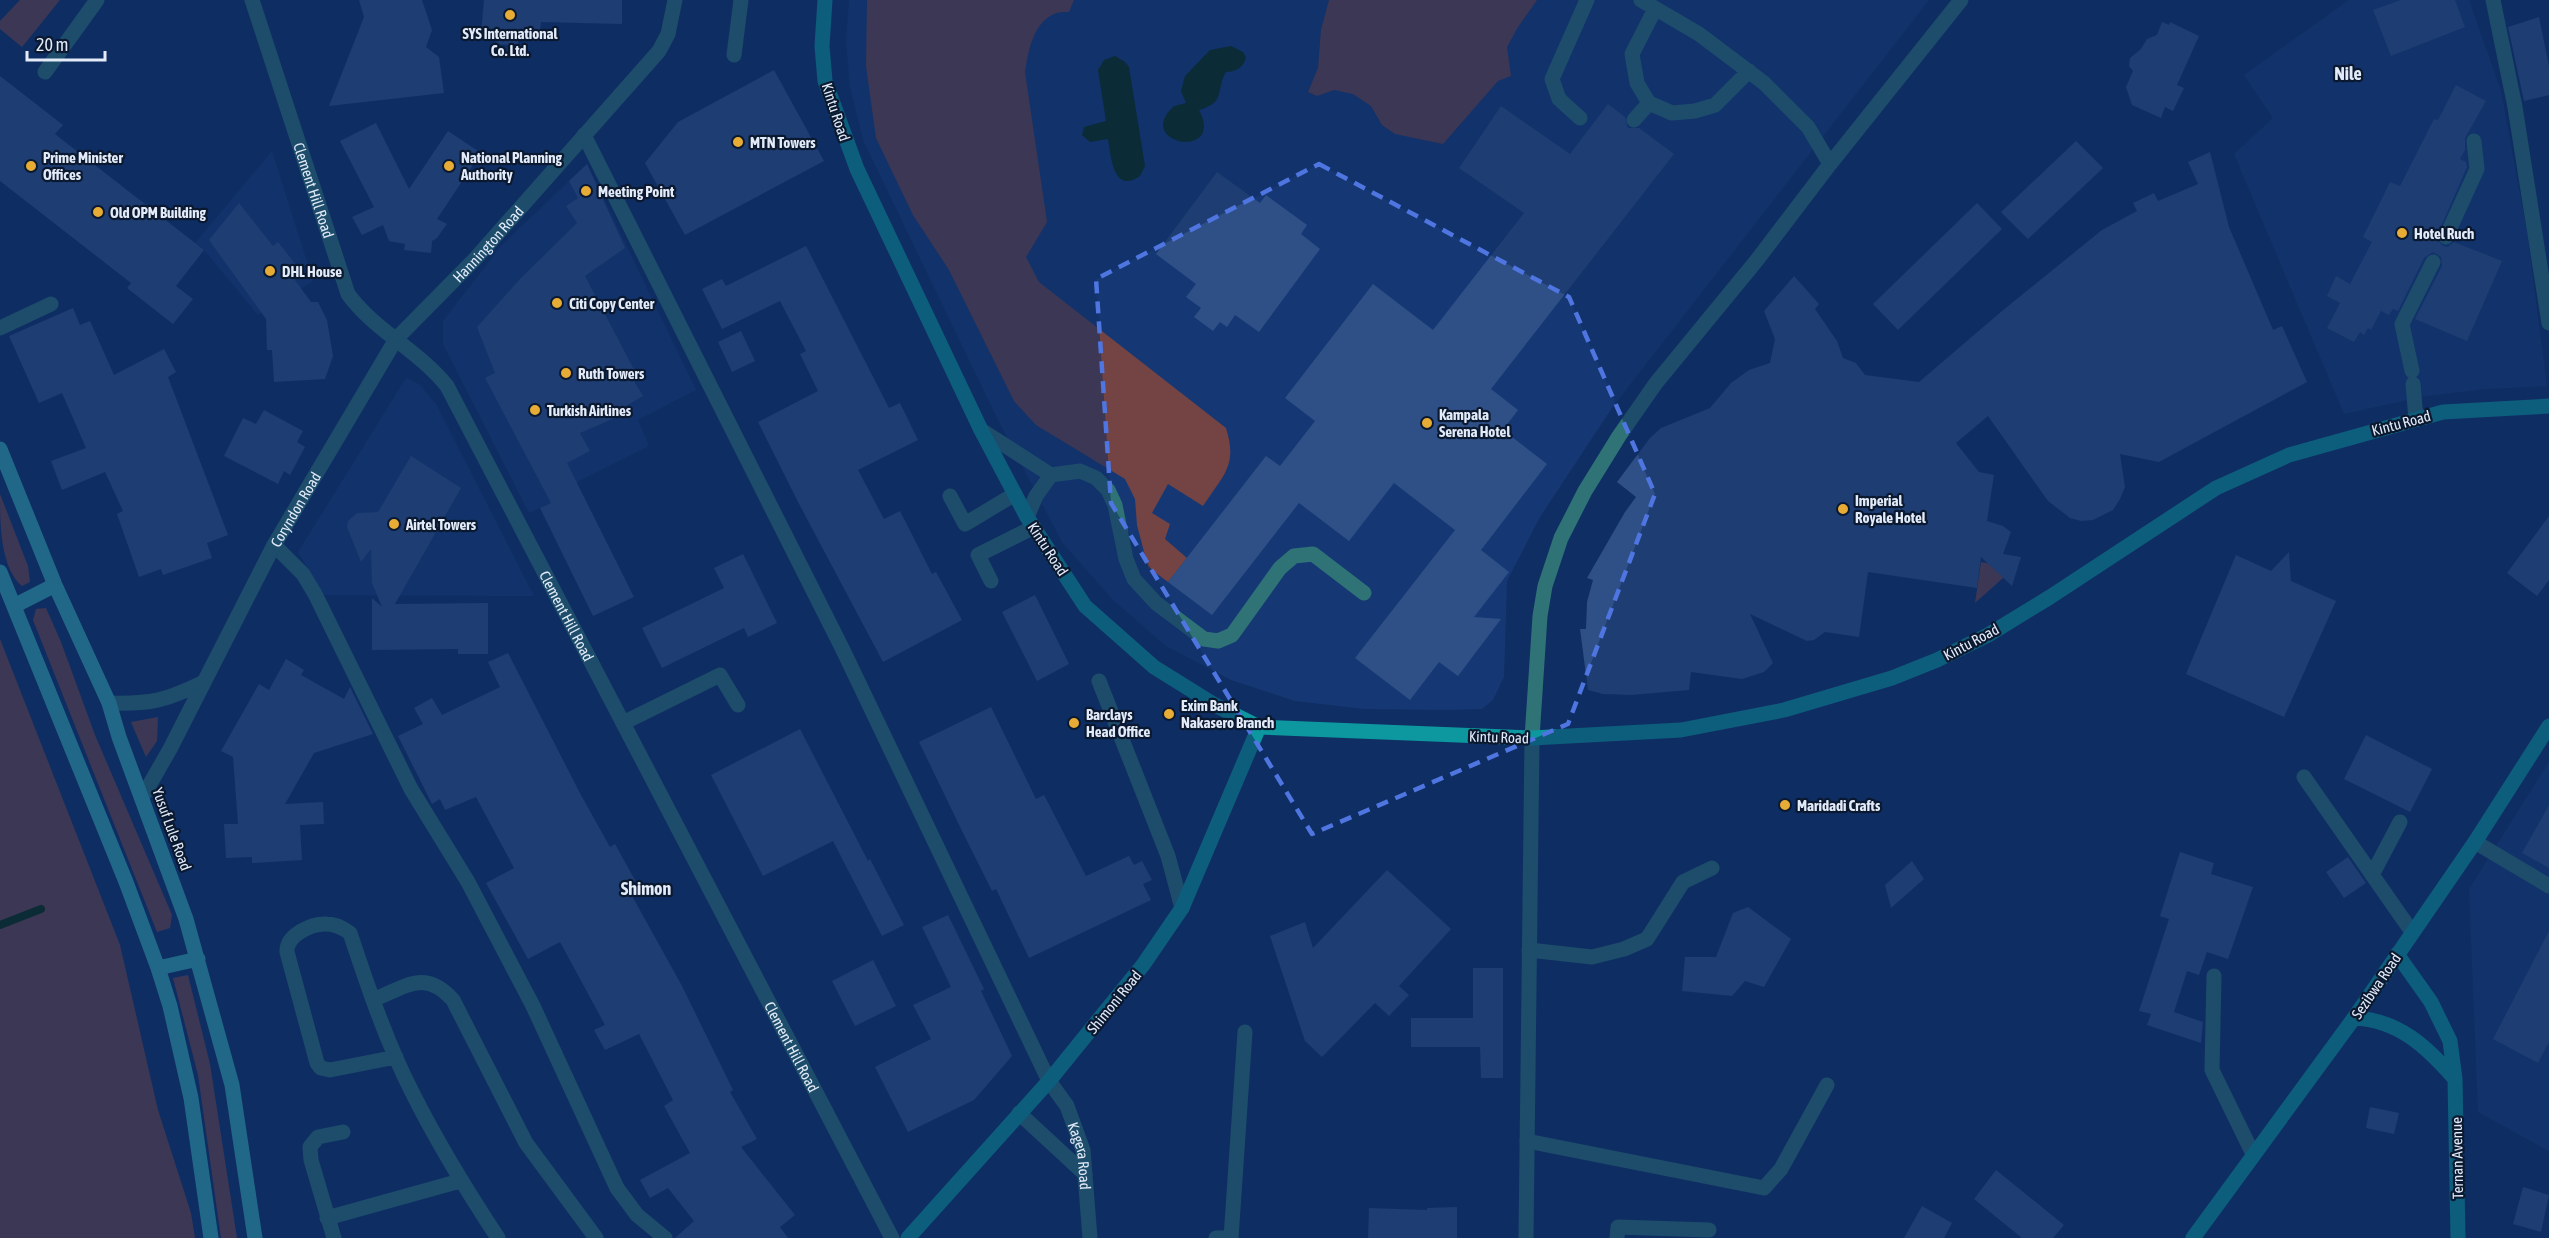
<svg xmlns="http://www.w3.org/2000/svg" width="2549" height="1238" font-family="'Asap Condensed',sans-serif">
  <rect width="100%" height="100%" fill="#0f2e63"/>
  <path fill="#153874" d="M 849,0 L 1929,0 L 1612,408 L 1540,517 L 1507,581 L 1504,677 L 1493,700 L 1482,709 L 1447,710 L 1364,709 L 1295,701 L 1231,680 L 1166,646 L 1112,599 L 1062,542 L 997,418 L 863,140 L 850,87 L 846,41 Z
    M 2349,0 L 2469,0 L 2501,91 L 2527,232 L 2547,386 L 2486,389 L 2426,396 L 2344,414 L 2234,154 L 2273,118 L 2244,75 Z
    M 272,151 L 313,281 L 258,315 L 204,250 L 195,243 Z
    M 587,164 L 696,390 L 638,420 L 649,446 L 565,488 L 568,495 L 529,513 L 443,344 L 443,321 L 502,245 Z
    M 406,378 L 419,384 L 436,404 L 534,596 L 323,595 L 298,552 Z
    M 2549,762 L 2549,1151 L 2478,1112 L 2469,889 Z"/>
  <path fill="#744343" d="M 20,0 L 60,0 L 22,47 L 0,29 L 0,21 Z
    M 867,0 L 1074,0 L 1069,12 C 1064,12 1058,12 1054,14 C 1033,23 1028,52 1025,72 L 1047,222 L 1026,257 L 1039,282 L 1226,428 C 1238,466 1223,475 1203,506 L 1168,484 L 1152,513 L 1170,524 L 1165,539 L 1187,558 L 1168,582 L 1148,567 L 1137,525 L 1135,499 L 1125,479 L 1036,425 L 1014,401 L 949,270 L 913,215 L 876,138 L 866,66 Z
    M 1329,0 L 1537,0 L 1518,27 L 1507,47 L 1511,76 L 1498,81 L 1443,144 L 1395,134 L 1382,125 L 1371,106 L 1353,94 L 1334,90 L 1317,96 L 1308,92 L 1318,68 L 1321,30 Z
    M 0,494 L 28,566 L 30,582 L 22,586 C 0,568 0,522 0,494 Z
    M 1981,562 L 2007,567 L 2003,578 L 1975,603 Z
    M 46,608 L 61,642 L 95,735 L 172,915 L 170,928 L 157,932 L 33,620 L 36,609 Z
    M 0,639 L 120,945 L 158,1110 L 191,1213 L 195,1238 L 0,1238 Z
    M 158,717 L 157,741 L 146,757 L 131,722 Z
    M 188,975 L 210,1064 L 237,1238 L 221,1238 L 198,1075 L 173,978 Z"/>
  <path fill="#082802" d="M 1231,46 L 1243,52 L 1246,57 C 1244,67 1236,72 1226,72 C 1215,90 1227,102 1199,110 C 1226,161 1132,144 1174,106 L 1186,103 L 1181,91 L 1185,76 L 1210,50 Z
    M 1115,56 L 1125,62 L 1129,67 L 1145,166 L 1140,176 C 1113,195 1111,156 1108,139 L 1090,142 L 1082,135 L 1084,127 L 1106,121 L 1098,70 L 1104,60 Z"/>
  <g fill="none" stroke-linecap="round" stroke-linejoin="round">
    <path stroke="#082802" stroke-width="8" d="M 0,925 L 41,909"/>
  </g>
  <path fill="#2f5087" d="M 359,0 L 422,0 L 432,30 L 426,47 L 439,57 L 444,93 L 329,106 L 364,17 Z
    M 484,0 L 622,0 L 622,24 L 541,22 L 539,41 L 518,39 L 518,46 L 496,44 L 497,35 L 481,33 Z
    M 2401,0 L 2455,0 L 2465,27 L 2391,56 L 2373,10 Z
    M 2539,17 L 2549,66 L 2549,95 L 2524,101 L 2508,27 Z
    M 2162,22 L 2169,25 L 2170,22 L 2199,36 L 2177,85 L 2184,88 L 2173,111 L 2165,107 L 2161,118 L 2132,105 L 2126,87 L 2133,71 L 2129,66 L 2130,58 L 2141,49 L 2147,39 L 2157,35 Z
    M 774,70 L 824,161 L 685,235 L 645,163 L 678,122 Z
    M 0,76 L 63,125 L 55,134 L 204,250 L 176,286 L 193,299 L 173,324 L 127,288 L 131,283 L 0,181 Z
    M 2456,85 L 2486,101 L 2465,138 L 2465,150 L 2460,159 L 2466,162 L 2467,167 L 2436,238 L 2443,246 L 2448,247 L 2454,242 L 2502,261 L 2467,341 L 2415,319 L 2442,266 L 2441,257 L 2433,252 L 2424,258 L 2398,311 L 2393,309 L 2389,315 L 2381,311 L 2371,330 L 2368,328 L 2364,335 L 2360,332 L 2354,342 L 2327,328 L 2340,303 L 2327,296 L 2336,276 L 2350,284 L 2372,242 L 2363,237 L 2390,182 L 2400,186 L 2434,119 L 2438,120 Z
    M 1608,104 L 1625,117 L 1628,128 L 1639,128 L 1674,154 L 1491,389 L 1518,410 L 1503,430 L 1547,464 L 1481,550 L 1509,572 L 1474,617 L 1501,619 L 1458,676 L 1439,662 L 1410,700 L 1355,658 L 1455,530 L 1394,483 L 1349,541 L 1299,503 L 1212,615 L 1168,582 L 1266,456 L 1280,466 L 1315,421 L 1285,398 L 1373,284 L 1433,330 L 1524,213 L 1459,168 L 1501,106 L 1570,154 Z
    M 376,123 L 409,189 L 448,131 L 481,153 L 437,219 L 447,224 L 437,238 L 432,241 L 431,253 L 404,250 L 405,244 L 389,241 L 383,225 L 362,235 L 352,217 L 374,207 L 340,141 Z
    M 2076,141 L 2103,168 L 2028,239 L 2001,212 Z
    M 2210,152 L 2229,227 L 2273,330 L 2282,326 L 2307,382 L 2159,462 L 2120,454 L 2125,487 L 2120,499 L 2113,510 L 2093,520 L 2081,521 L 2070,518 L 2048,501 L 1988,416 L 1956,443 L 1979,472 L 1994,475 L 1987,521 L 2003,526 L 2011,532 L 2003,554 L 2021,557 L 2012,586 L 1981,557 L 1977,588 L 1868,572 L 1859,637 L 1825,632 L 1814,640 L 1807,641 L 1750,614 L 1773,663 L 1764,672 L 1742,679 L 1691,672 L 1689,690 L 1631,695 L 1603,694 L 1588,690 L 1580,629 L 1586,629 L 1587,602 L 1593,580 L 1587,578 L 1625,512 L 1636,497 L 1617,482 L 1650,438 L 1661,428 L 1710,408 L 1731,383 L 1749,370 L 1770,363 L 1775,339 L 1764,311 L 1794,276 L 1819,304 L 1815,309 L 1837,341 L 1843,358 L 1856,363 L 1865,375 L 1919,382 L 2002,311 L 2102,230 L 2137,211 L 2133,203 L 2154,193 L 2158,201 L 2198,184 L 2188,162 Z
    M 587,164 L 625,248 L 585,276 L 639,379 L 634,381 L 643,396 L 619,410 L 622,415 L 580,433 L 590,451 L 567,463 L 634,597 L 593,616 L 540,508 L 551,503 L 485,378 L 495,373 L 477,327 L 520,279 L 577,223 L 566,206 L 578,198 L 569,181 Z
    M 1217,172 L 1260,203 L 1266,195 L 1307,225 L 1301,234 L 1320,249 L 1259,332 L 1235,315 L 1227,327 L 1220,322 L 1213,331 L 1194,317 L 1201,308 L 1186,297 L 1196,284 L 1156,254 Z
    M 239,203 L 273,246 L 278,242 L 300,270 L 292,276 L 311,302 L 318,302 L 327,320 L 333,356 L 325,379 L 274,382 L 272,350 L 267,350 L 266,319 L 209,240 Z
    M 1977,203 L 2002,229 L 1898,330 L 1873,304 Z
    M 806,246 L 889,408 L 900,403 L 918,440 L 858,470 L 884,519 L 900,511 L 932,574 L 936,572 L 962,620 L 883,662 L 797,500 L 758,422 L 818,391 L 800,354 L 806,351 L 780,301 L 722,329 L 702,289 L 722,279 L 726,286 Z
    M 73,308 L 80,325 L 90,321 L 114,375 L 164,349 L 176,372 L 168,377 L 228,535 L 207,543 L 212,558 L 163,575 L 161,569 L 139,577 L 117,514 L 123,511 L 105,472 L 62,490 L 51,461 L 86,448 L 62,393 L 39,403 L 9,336 Z
    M 741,331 L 755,361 L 732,372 L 718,342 Z
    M 264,410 L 303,431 L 297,442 L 305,447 L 290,475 L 284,471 L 278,484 L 224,456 L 243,418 L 256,424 Z
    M 411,456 L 461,488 L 395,604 L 488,603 L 488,654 L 458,654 L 458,649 L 372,650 L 372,598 L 382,607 L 372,583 L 371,549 L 361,562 L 347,527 L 348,521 L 357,513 L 378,512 Z
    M 2549,516 L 2549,580 L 2537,596 L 2507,573 Z
    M 2289,552 L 2291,581 L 2336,601 L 2284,717 L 2186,674 L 2236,555 L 2271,571 Z
    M 743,554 L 777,623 L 748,637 L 744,628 L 662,668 L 642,628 L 724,588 L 714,568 Z
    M 1035,595 L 1069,664 L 1037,681 L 1002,612 Z
    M 508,653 L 581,795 L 610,847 L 615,844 L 635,880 L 626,885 L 682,986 L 733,1090 L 730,1092 L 757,1139 L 741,1147 L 795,1215 L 780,1227 L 788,1238 L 675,1238 L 694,1221 L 668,1188 L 650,1198 L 640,1180 L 690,1153 L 664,1106 L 673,1100 L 639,1034 L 605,1050 L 594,1030 L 605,1025 L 560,942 L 528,959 L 486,883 L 514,868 L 476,797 L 445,810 L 440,799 L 432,804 L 398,736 L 423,724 L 414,708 L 432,698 L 442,715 L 500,687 L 488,662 Z
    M 286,659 L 304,670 L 301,675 L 344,699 L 350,687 L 373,734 L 314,753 L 285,804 L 323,802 L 324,824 L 300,825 L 302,860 L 252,863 L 252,857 L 226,858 L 224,824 L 238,824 L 233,757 L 221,751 L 259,684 L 269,690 Z
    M 991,707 L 1036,799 L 1044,795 L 1086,876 L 1129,856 L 1134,865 L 1142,861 L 1152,880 L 1143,884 L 1151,900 L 1029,958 L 996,889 L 992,891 L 964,835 L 919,742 Z
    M 800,729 L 868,861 L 870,859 L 904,925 L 882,936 L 833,841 L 763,876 L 711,775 Z
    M 2366,735 L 2432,769 L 2410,812 L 2344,779 Z
    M 2549,805 L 2549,868 L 2522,853 Z
    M 2180,852 L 2214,863 L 2211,874 L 2253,887 L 2228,959 L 2207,952 L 2199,975 L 2187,971 L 2174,1012 L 2203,1022 L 2201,1043 L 2147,1025 L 2151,1014 L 2139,1011 L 2169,919 L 2160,916 Z
    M 2348,857 L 2366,883 L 2344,898 L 2326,872 Z
    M 1912,861 L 1924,879 L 1891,908 L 1885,885 Z
    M 1387,870 L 1451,929 L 1399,986 L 1409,995 L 1389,1016 L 1375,1003 L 1322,1057 L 1305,1041 L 1270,936 L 1305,922 L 1313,948 Z
    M 1748,907 L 1791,939 L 1764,987 L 1745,981 L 1732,996 L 1682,991 L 1685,957 L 1716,957 L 1733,913 Z
    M 948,915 L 984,989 L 981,991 L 1012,1056 L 974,1100 L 908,1132 L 875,1067 L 931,1039 L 913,1005 L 951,987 L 922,927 Z
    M 2549,931 L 2549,1042 L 2538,1063 L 2493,1039 Z
    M 873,960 L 896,1006 L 855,1026 L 832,981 Z
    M 1473,968 L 1503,968 L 1503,1078 L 1481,1078 L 1480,1047 L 1411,1047 L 1411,1018 L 1473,1018 Z
    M 2370,1107 L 2399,1113 L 2394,1134 L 2366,1128 Z
    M 1996,1170 L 2064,1225 L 2053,1238 L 2022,1238 L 1974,1199 Z
    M 2523,1187 L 2549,1195 L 2541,1232 L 2513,1224 Z
    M 1922,1206 L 1952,1223 L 1944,1238 L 1904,1238 Z
    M 1457,1207 L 1457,1238 L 1368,1238 L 1369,1208 L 1427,1210 L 1427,1208 Z"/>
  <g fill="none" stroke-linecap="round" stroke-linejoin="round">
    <path stroke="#2f7377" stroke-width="15" d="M 1641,0 L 1699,34 L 1764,83 L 1808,127 L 1830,164
      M 2493,0 L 2515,107 L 2549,323
      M 1655,9 L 1632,54 L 1637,83 L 1649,103 L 1672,113 L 1695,111 L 1715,105 L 1749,71
      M 734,55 L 741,0
      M 45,72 L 97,0
      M 1580,118 L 1559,99 L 1552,79 L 1587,0
      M 1634,120 L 1649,103
      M 2446,237 L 2477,169 L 2474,141
      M 0,328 L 51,304
      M 2412,371 L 2402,324 L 2433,262
      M 2413,384 L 2416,419
      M 981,430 L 1051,475 L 1036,496 L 1027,517
      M 1051,475 L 1080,471 L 1096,478 L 1108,490 L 1115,505 L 1126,559 L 1134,579 L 1156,603 L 1204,639 L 1218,641 L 1232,635 L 1280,568 L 1294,556 L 1313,554 L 1364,593
      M 950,496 L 965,524 L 1015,494
      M 991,581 L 978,555 L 1034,527
      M 1099,681 L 1168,856 L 1182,908
      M 623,723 L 720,675 L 738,705
      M 2304,777 L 2412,932
      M 2475,842 L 2549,886
      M 2372,875 L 2400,822
      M 1529,950 L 1592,957 L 1624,949 L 1647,939 L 1683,882 L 1712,868
      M 2214,976 L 2212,1070 L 2253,1154
      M 373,1000 C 407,986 425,969 453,1000 L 526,1143 L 596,1238
      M 396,1057 L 330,1070 L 321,1068 L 317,1063 L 287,952 C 286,935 312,923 327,924 C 336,924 343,928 350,933 C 368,987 386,1041 412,1092 C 437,1142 467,1191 498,1238
      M 1527,1141 L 1764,1188 L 1781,1169 L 1827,1085
      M 327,1218 L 460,1181
      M 334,1238 L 311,1160 L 310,1147 L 318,1137 L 343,1132
      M 1216,1238 L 1231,1238 L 1245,1032
      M 1617,1238 L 1618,1227 L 1709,1230"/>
    <g stroke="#2f7377" stroke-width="15">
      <path id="s1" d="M 252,0 L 348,294 C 375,331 418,350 447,386 L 892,1238"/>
      <path id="s2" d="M 584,135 L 843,650 L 1049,1081 L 1067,1106 L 1083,1150 L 1090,1238"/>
      <path d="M 274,545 L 303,574 L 315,594 L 411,789 L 468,882 L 533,1006 L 617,1188 L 637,1215 L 665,1238"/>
      <path d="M 109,703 C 152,704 164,701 202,683"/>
      <path id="s3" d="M 142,798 L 170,749 L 274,545 L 396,339 L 475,259 L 659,51 L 668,34 L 675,0"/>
      <path d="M 1019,1113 L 1085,1174"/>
      <path d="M 1526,1238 L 1532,738 L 1540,616 L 1545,586 L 1561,538 L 1585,491 L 1619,436 L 1656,383 L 1757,260 L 1830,164 L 1961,0"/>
    </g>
    <path stroke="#0c989e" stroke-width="15" d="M 825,0 L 822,46 L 825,81 L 857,169 L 981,430 L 1027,517 L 1085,606 L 1154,667 L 1215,705 L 1259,727 L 1532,738 L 1681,730 L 1784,710 L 1892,678 L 1937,660 L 1988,635 L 2050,597 L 2216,488 L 2289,455 L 2443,412 L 2549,406
      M 2397,954 L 2431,1002 L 2450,1041 L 2455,1079 L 2458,1238
      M 2354,1018 C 2399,1020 2427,1047 2455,1079
      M 908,1238 L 1049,1081 L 1143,965 L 1182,908 L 1259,727
      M 2193,1238 L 2354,1018 L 2475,842 L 2549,726"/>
    <path stroke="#38b0b6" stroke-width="15" d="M 0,449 L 55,585 L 109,703 L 119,737 L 186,919 L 232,1085 L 255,1238
      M 0,572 L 126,882 L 158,968 L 170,1006 L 191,1098 L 211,1238
      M 14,606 L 55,585
      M 158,968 L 198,959"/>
  </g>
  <path d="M0 0H2549V1238H0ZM 1319,164 L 1569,297 L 1655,494 L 1568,724 L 1312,834 L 1111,503 L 1096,279 Z" fill="#0f2e63" fill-opacity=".55" fill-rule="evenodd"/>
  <path fill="none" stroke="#4e75e0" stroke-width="4.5" stroke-dasharray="12 8" stroke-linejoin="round" d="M 1319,164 L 1569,297 L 1655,494 L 1568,724 L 1312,834 L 1111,503 L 1096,279 Z"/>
  <g fill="#e7ac36" stroke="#0b1930" stroke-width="2">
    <circle cx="510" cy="15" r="6"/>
    <circle cx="738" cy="142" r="6"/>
    <circle cx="31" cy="166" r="6"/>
    <circle cx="449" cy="166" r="6"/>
    <circle cx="586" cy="191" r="6"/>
    <circle cx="98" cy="212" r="6"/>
    <circle cx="2402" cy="233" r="6"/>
    <circle cx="270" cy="271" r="6"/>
    <circle cx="557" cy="303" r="6"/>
    <circle cx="566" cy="373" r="6"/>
    <circle cx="535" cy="410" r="6"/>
    <circle cx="1427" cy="423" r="6"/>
    <circle cx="1843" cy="509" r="6"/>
    <circle cx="394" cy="524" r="6"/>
    <circle cx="1169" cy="714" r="6"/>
    <circle cx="1074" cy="723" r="6"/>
    <circle cx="1785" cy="805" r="6"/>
  </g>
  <g text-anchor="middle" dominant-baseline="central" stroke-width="4.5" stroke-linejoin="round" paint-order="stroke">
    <g font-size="15" font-weight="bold" fill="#e3ebf8" stroke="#0b1930" text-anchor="start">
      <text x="510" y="33" text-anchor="middle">SYS International<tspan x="510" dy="17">Co. Ltd.</tspan></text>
      <text x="750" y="142">MTN Towers</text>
      <text x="43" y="157">Prime Minister<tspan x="43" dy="17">Offices</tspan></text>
      <text x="461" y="157">National Planning<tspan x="461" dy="17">Authority</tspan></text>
      <text x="598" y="191">Meeting Point</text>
      <text x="110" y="212">Old OPM Building</text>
      <text x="2414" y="233">Hotel Ruch</text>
      <text x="282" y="271">DHL House</text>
      <text x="569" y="303">Citi Copy Center</text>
      <text x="578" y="373">Ruth Towers</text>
      <text x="547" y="410">Turkish Airlines</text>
      <text x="1439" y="414">Kampala<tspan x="1439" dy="17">Serena Hotel</tspan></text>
      <text x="1855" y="500">Imperial<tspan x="1855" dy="17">Royale Hotel</tspan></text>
      <text x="406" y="524">Airtel Towers</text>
      <text x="1181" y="705">Exim Bank<tspan x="1181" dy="17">Nakasero Branch</tspan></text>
      <text x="1086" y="714">Barclays<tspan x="1086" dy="17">Head Office</tspan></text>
      <text x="1797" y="805">Maridadi Crafts</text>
    </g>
    <g font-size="15" fill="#e3ebf8" stroke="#0b1930">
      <text transform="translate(836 112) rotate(72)">Kintu Road</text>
      <text stroke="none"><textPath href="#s1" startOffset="200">Clement Hill Road</textPath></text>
      <text stroke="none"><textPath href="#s3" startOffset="657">Hannington Road</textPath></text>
      <text transform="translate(2401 423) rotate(-15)">Kintu Road</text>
      <text stroke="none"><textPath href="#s3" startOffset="327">Coryndon Road</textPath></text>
      <text transform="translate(1048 549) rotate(57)">Kintu Road</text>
      <text stroke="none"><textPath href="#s1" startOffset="704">Clement Hill Road</textPath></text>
      <text transform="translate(1971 642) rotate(-28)">Kintu Road</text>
      <text transform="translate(1499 737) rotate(2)">Kintu Road</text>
      <text transform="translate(172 829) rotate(70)">Yusuf Lule Road</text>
      <text transform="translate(2376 986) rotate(-56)">Sezibwa Road</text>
      <text transform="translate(1114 1002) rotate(-51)">Shimoni Road</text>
      <text stroke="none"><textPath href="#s1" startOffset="1190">Clement Hill Road</textPath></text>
      <text stroke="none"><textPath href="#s2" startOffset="1137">Kagera Road</textPath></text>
      <text transform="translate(2457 1158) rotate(-91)">Ternan Avenue</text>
    </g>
    <g font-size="18" font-weight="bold" fill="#e3ebf8" stroke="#0b1930">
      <text x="2348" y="73">Nile</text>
      <text x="646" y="888">Shimon</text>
    </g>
  </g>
  <path d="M27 51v9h78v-9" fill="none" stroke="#e3ebf8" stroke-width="3"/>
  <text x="36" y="51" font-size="18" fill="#e3ebf8" stroke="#0b1930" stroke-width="4.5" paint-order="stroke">20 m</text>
</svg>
